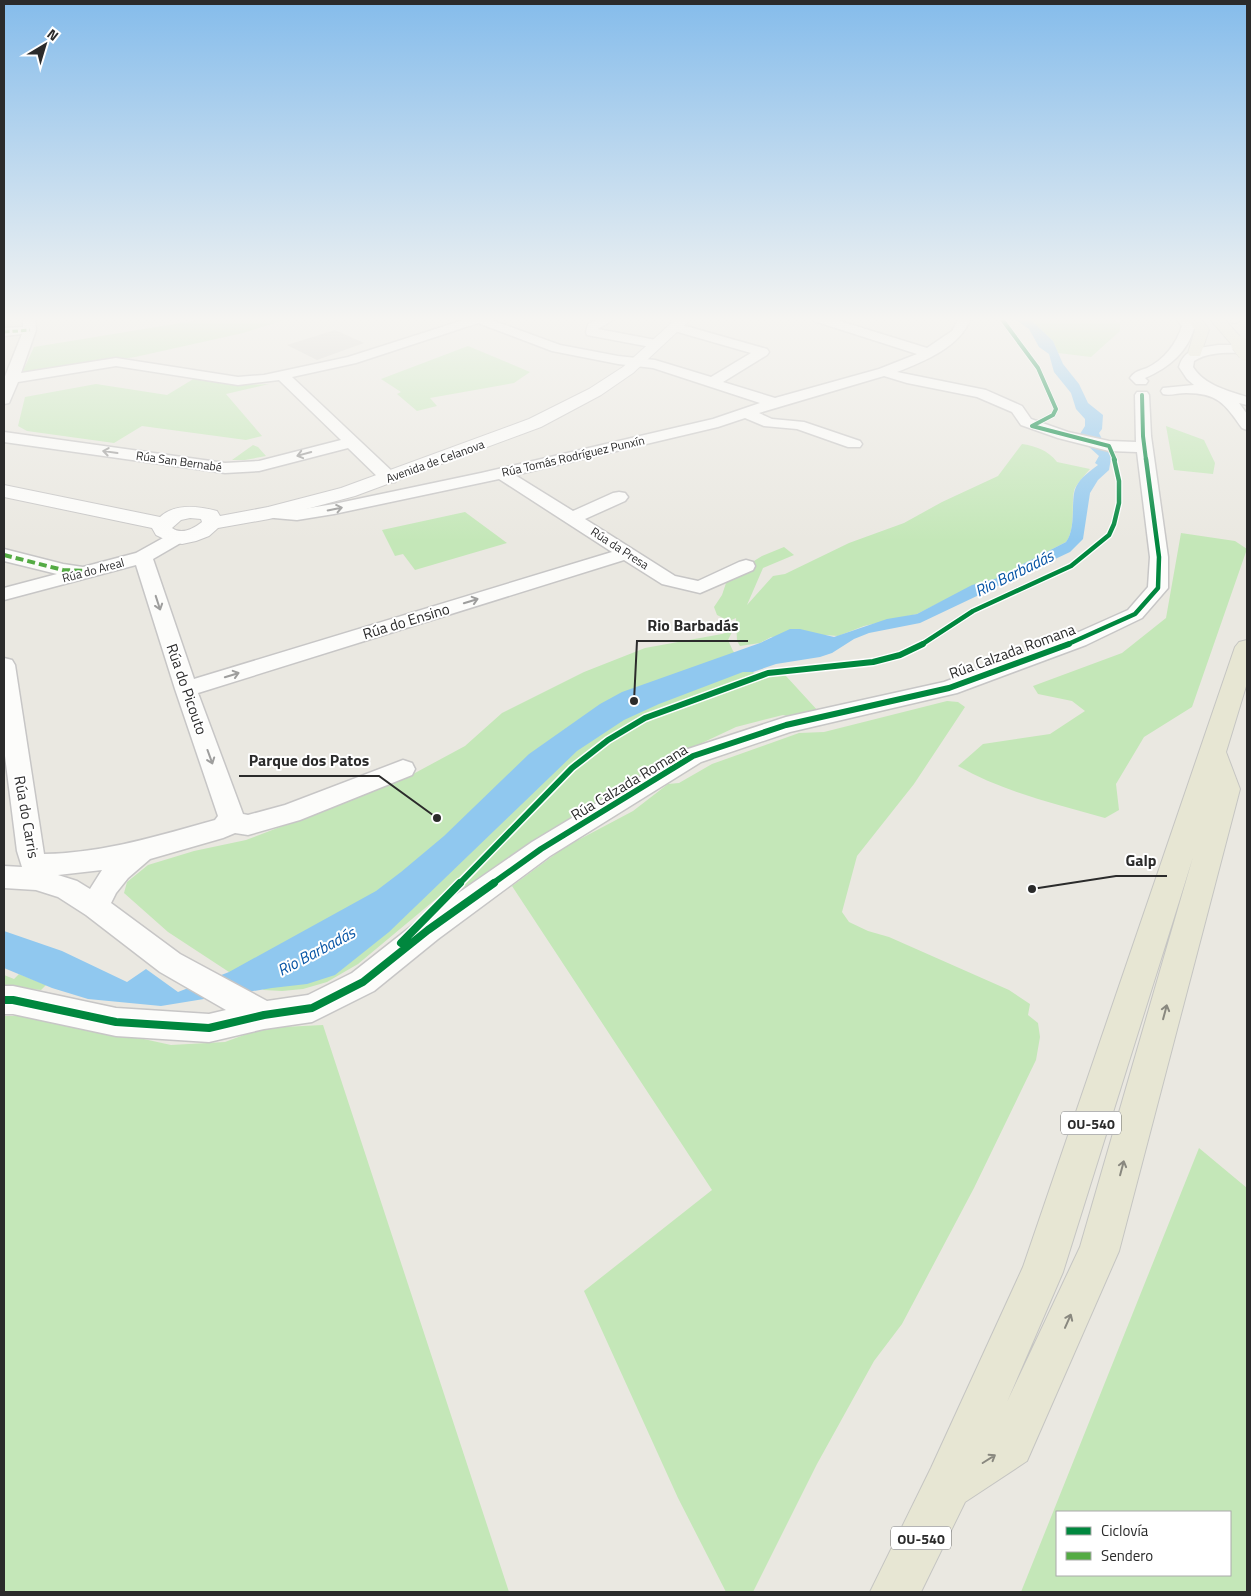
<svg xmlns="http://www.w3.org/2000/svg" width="1251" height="1596" font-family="'Titillium Web',sans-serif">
  <rect width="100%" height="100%" fill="#eae8e1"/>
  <path fill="#c4e7b8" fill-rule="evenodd" d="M 211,318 L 291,318 L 243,333 L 135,357 L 22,373 L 34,347 Z
    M 1029,318 L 1112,318 L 1120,324 L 1120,331 L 1091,357 L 1058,353 L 1053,341 Z
    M 468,346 L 530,372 L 514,383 L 430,398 L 437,406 L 417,411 L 397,394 L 401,392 L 381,379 Z
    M 195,378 C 221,382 244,386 269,384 L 226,394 L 262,436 L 246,440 L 142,426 L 114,443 L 27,431 L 18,426 L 25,397 L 96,384 L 167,395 Z
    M 1166,426 L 1204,440 L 1215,463 L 1213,474 L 1174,470 Z
    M 1022,444 C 1035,446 1048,450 1057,462 L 1090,469 C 1085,475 1079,481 1075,488 C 1070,500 1077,527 1066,542 L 1019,566 L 1005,576 L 941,602 L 917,614 L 864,626 L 838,636 L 825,635 L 771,637 L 760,643 L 740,646 L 737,641 L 736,618 L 729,621 L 717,615 L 714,607 L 722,595 L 728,577 L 762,556 L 784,547 L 794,555 L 763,568 L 747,605 L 773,576 L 785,574 L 849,543 L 904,523 L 942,502 L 998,476 Z
    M 253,445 L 258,447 L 266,456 L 245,460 L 232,460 Z
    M 465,512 L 507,543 L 415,570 L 403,554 L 395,556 L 382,530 Z
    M 1181,533 L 1235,541 L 1247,549 L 1192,707 L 1144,737 L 1116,784 L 1119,810 L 1105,818 C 1055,804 1004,792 958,766 L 983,744 L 1050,734 L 1085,711 L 1072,701 L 1038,694 L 1033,686 L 1122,653 L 1166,618 Z
    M 733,630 L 728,640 L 733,651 L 754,673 L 778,673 L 786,676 L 819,712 L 791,717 L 783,715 L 736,727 L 670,758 L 622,787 L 461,890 L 442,894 L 358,964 L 327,982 L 303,989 L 282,991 L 264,990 L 229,972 L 168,932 L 124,893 L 127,882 L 148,865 L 194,851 L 246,840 L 402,780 L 465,746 L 502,713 L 584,672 L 645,648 L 722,634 Z
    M 947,701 L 958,702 L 965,707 L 914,784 L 857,856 L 842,912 L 849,922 L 868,931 L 889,937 L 1009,990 L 1030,1004 L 1028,1015 L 1038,1023 L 1040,1037 L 1036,1060 L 974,1188 L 902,1324 L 874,1361 L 817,1464 L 753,1592 L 726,1592 L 678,1498 L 584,1291 L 712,1190 L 512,886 L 565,847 L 633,811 L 668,784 L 679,783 L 712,764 L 799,733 L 824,732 Z
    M 19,974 L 46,985 L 41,990 L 4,986 L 4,975 L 14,979 Z
    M 4,1016 L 39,1016 L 171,1045 L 225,1042 L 263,1028 L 323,1025 L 509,1592 L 4,1592 Z
    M 1199,1148 L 1247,1188 L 1247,1592 L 1021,1592 ZM 1057,1512 L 1230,1512 L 1230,1575 L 1057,1575 Z"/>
  <path fill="#90c8ef" d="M 1013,318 L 1029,318 L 1053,341 L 1063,364 L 1079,384 L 1088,403 L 1103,415 L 1102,429 L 1099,433 L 1111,458 L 1109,470 L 1098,480 L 1090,493 L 1083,539 L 1070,552 L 920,623 L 869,633 L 854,639 L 832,653 L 820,657 L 776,664 L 753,672 L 743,672 L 659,704 L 624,720 L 577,751 L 389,932 L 335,975 L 307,984 L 272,988 L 161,1006 L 88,999 L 52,988 L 4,968 L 4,931 L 62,951 L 127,982 L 146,969 L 178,992 L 229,972 L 376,891 L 401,872 L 444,836 L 529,754 L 600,704 L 622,692 L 760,643 L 790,629 L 800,629 L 834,637 L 887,619 L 917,614 L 972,585 L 1005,576 L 1019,566 L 1066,542 C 1077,527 1070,499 1076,487 C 1081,477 1089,472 1098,465 L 1095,463 L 1099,456 L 1078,437 L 1085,426 L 1085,419 L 1076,409 L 1071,393 L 1054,372 L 1049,354 L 1039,347 L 1029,329 Z"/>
  <path fill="#d3d1cc" d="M 335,330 L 364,343 L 317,360 L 287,345 Z"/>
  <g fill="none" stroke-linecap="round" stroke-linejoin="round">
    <g stroke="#c7c6c6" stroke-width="3">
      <path id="street" d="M 23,318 L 35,318 L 36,330 L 21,373 L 116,358 L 238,377 L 264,375 L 348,357 L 470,318 L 486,318 L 560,345 L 618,356 L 655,360 L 711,377 L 751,353 L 671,330 L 669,327 L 675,323 L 767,349 L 769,352 L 767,355 L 723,382 L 775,398 L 879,369 L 917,354 L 814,321 L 812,318 L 830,318 L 927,348 L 952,331 L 959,318 L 971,318 C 960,347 925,361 897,372 L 986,390 L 1022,406 L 1031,419 L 1068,432 L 1109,441 L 1136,442 L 1135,395 L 1137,392 L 1147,392 L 1149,395 L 1151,436 L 1168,557 L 1168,588 L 1142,618 L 1086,645 L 957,693 L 790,732 L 701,762 L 550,856 L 438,939 L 374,991 L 312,1022 L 264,1029 L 209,1042 L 116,1036 L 13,1014 L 4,1014 L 4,986 L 13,986 L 116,1008 L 209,1014 L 226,1010 L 160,972 L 86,915 L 58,897 L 36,890 L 4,888 L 4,866 L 22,867 L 17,851 L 4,748 L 4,658 L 12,660 L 15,665 L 44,854 C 103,853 158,836 215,820 L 218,816 L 175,689 L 136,565 L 4,600 L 4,588 L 57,574 L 4,561 L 4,549 L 63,564 L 83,567 L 136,553 L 172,533 L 178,532 L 184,533 L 187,537 L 184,541 L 153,559 L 194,679 L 612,552 L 499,479 L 334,514 L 297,520 L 263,517 L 260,513 L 263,509 L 269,508 L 297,510 L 334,504 L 481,473 L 713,419 L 760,403 L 653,368 L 618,364 L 552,351 L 478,323 L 356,363 L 292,377 L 395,474 L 397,478 L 395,482 L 383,482 L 348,448 L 259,471 L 225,473 L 4,442 L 4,432 L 225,463 L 259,461 L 341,440 L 279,380 L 238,385 L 116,366 L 18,382 L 9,403 L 4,404 L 4,379 L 22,334 L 4,336 L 4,328 L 23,327 ZM 884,376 L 907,383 L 977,397 L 1012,412 L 1021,425 L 1058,438 L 1109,451 L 1137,452 L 1150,557 L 1148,587 L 1128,610 L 1072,635 L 944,682 L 786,717 L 685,750 L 532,842 L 418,921 L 352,973 L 308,995 L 267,1001 L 180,954 L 111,903 L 116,893 L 128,878 L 150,859 L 223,838 L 235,833 L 248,835 L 300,820 L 412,775 L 415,769 L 412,763 L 403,760 L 285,805 L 248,815 L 243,814 L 198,693 L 624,560 L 662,584 L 700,593 L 753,570 L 755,566 L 753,562 L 746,560 L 739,562 L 698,581 L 675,576 L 585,519 L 625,501 L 628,497 L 625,493 L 619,492 L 613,493 L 573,511 L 515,475 L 718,427 L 745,418 L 764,426 L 797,429 L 848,447 L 860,447 L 862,444 L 860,441 L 804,422 L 772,419 L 759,413 ZM 102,870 L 90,889 L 77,881 L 58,875 Z
        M 601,318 L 616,318 L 598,329 L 656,340 L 663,344 L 656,348 L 587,335 L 586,332 L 588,324 Z
        M 1176,318 L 1189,318 L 1195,325 C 1188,352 1170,367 1145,378 L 1148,381 L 1146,384 L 1136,384 L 1130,378 C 1135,371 1139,371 1147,368 C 1164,360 1177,343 1182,326 Z
        M 1229,318 L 1241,318 L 1242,319 L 1236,323 L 1232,322 Z
        M 1218,345 L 1247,345 L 1247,353 C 1229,353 1210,351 1194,361 L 1193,367 C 1204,385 1228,391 1247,397 L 1247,405 L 1239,403 L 1247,414 L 1247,430 L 1242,428 C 1225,404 1218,393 1186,393 C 1178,393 1170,396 1163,394 L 1161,391 L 1163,388 L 1194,385 L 1187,379 L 1179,367 C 1184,348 1201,348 1218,345 Z"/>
    </g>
    <g stroke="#c7c6c6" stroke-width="2">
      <path id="secondary" d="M 677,318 L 692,318 L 633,373 L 601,395 L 541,427 L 355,496 L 269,519 L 218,528 L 209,536 L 196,541 L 182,544 L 168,541 L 156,535 L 152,528 L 4,497 L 4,485 L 160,517 C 175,503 198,506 217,511 L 220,516 L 268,507 L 341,488 L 529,419 L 589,389 L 623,367 ZM 190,518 L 201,519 L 202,522 C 193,529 182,535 172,528 L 181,520 Z"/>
    </g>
    <g stroke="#c5c5c2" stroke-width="2">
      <path id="primary" d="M 1187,318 L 1201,318 L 1209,330 L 1200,356 L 1190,356 L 1188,353 L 1195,330 Z
        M 1209,318 L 1223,318 L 1244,341 L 1246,344 L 1244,347 L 1234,347 Z
        M 1247,640 L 1247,683 L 1226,752 L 1240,789 L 1119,1251 L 1027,1461 L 965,1502 L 921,1592 L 870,1592 L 931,1468 L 1023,1267 L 1235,647 L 1239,642 ZM 1193,857 L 1080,1247 L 1007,1402 L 1063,1272 Z"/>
    </g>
    <use href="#street" fill="#fcfcfa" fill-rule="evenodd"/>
    <use href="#secondary" fill="#fcfcfa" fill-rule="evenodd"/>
    <use href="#primary" fill="#e7e6d3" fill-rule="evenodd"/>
    <g stroke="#c5c5c2" stroke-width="17" stroke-linecap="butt">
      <path id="primary-bridge" d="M 1239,344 L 1246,353"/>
    </g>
    <use href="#primary-bridge" stroke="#e7e6d3" stroke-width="16"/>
    <path stroke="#54ab44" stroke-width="3" stroke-dasharray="5.5 3" stroke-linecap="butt" d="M 4,332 L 30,330"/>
    <path stroke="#54ab44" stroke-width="4" stroke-dasharray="8 4" stroke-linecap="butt" d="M 4,555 L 63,570 L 86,571"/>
    <g stroke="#fff" stroke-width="5.5">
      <path id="cycleway-far3" d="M 1001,318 L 1038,368 L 1056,409 L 1053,415 L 1032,426
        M 1142,395 L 1143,436 L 1146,460
        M 1032,426 L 1109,446 L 1115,460"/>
    </g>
    <g stroke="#fff" stroke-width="7">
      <path id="cycleway-far2" d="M 921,645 L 973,611 L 1071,566 L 1109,535 L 1114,524 L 1119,503 L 1119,481 L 1114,459
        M 1066,645 L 1135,614 L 1158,588 L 1159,557 L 1146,459"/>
    </g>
    <g stroke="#fff" stroke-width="9">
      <path id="cycleway-far1" d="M 459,884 L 572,768 L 608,740 L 645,718 L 768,673 L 873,662 L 900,655 L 923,644
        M 492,884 L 541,849 L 693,756 L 786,725 L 949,688 L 1069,644"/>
    </g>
    <g stroke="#fff" stroke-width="11">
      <path id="cycleway" d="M 401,943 L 460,883
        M 4,1000 L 13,1000 L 116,1022 L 209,1028 L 264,1015 L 312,1008 L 363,982 L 428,930 L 494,883"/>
    </g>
    <use href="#cycleway-far3" stroke="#00873e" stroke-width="4"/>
    <use href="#cycleway-far2" stroke="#00873e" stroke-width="4.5"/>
    <use href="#cycleway-far1" stroke="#00873e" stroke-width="6"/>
    <use href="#cycleway" stroke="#00873e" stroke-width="8"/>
  </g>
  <defs><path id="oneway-shaft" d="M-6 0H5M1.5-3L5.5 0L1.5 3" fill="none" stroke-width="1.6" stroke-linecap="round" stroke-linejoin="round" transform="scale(1.25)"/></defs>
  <g stroke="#9e9e9d">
    <use href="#oneway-shaft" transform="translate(110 452) rotate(-172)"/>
    <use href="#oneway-shaft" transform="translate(304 454) rotate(165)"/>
    <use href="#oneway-shaft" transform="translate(335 509) rotate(-11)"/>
    <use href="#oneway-shaft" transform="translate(471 601) rotate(-17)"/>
    <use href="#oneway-shaft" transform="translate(158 603) rotate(72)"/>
    <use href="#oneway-shaft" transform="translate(232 675) rotate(-17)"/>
    <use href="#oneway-shaft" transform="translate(210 757) rotate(70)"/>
  </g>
  <g stroke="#89887f">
    <use href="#oneway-shaft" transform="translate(1165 1012) rotate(-75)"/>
    <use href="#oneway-shaft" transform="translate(1122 1168) rotate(-75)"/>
    <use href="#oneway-shaft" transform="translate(1068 1321) rotate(-66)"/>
    <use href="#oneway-shaft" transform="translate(989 1459) rotate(-32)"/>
  </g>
  <linearGradient id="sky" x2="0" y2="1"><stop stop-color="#85bceb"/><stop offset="0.59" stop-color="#f6f5f2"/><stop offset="1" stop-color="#f6f5f2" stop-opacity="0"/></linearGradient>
  <rect width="1251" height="541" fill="url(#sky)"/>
  <g text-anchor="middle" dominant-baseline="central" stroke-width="4" stroke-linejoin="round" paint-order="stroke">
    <g font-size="12" fill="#2b2b2b" stroke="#fff">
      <text transform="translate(573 456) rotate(-13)">Rúa Tomás Rodríguez Punxín</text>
      <text transform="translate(179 461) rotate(8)">Rúa San Bernabé</text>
      <text transform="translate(435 461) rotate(-20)">Avenida de Celanova</text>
      <text transform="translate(620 548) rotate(33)">Rúa da Presa</text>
      <text transform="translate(93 570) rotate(-15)">Rúa do Areal</text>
    </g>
    <g fill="#fff" stroke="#6b6b6b" stroke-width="1">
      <rect x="1061" y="1111.5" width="60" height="23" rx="4"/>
      <rect x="891" y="1526.5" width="60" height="23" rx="4"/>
    </g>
    <g font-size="14" font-weight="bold" fill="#2b2b2b">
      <text x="1091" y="1123">OU-540</text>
      <text x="921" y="1538">OU-540</text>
    </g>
    <g font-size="15" fill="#2b2b2b" stroke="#fff">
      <text transform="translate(406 621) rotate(-17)">Rúa do Ensino</text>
      <text transform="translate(1012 651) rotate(-20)">Rúa Calzada Romana</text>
      <text transform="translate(187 689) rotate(71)">Rúa do Picouto</text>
      <text transform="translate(629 782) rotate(-31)">Rúa Calzada Romana</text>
      <text transform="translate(27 817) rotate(80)">Rúa do Carris</text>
    </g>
    <g font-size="16" font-style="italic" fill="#0654a5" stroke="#fff">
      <text transform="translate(1014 573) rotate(-26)">Rio Barbadás</text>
      <text transform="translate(316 951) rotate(-28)">Rio Barbadás</text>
    </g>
  </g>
  <path fill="none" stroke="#2b2b2b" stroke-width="2" d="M634 701L637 641H748M437 818L379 776H239M1032 889L1116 876H1167"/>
  <g fill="#2b2b2b" stroke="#fff" stroke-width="2">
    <circle cx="634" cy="701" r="5"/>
    <circle cx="437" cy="818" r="5"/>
    <circle cx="1032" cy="889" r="5"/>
  </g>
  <g font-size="16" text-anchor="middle" font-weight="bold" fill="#2b2b2b" stroke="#fff" stroke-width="4" stroke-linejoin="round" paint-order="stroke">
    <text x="693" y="631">Rio Barbadás</text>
    <text x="309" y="766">Parque dos Patos</text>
    <text x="1141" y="866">Galp</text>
  </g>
  <rect width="1251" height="1596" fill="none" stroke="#2b2b2b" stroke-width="10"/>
  <rect x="1056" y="1511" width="175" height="65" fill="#ffffff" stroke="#aaaaaa"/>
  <rect x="1066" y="1527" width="25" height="8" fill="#00873e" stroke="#aaaaaa"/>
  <text x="1101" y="1536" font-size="15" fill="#2b2b2b">Ciclovía</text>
  <rect x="1066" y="1552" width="25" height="8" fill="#54ab44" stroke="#aaaaaa"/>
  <text x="1101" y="1561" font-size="15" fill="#2b2b2b">Sendero</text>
  <g transform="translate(45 45) rotate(38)" stroke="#ffffff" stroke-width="4" paint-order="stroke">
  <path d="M0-4L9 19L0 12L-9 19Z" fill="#2b2b2b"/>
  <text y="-8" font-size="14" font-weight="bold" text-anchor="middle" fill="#2b2b2b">N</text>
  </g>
</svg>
